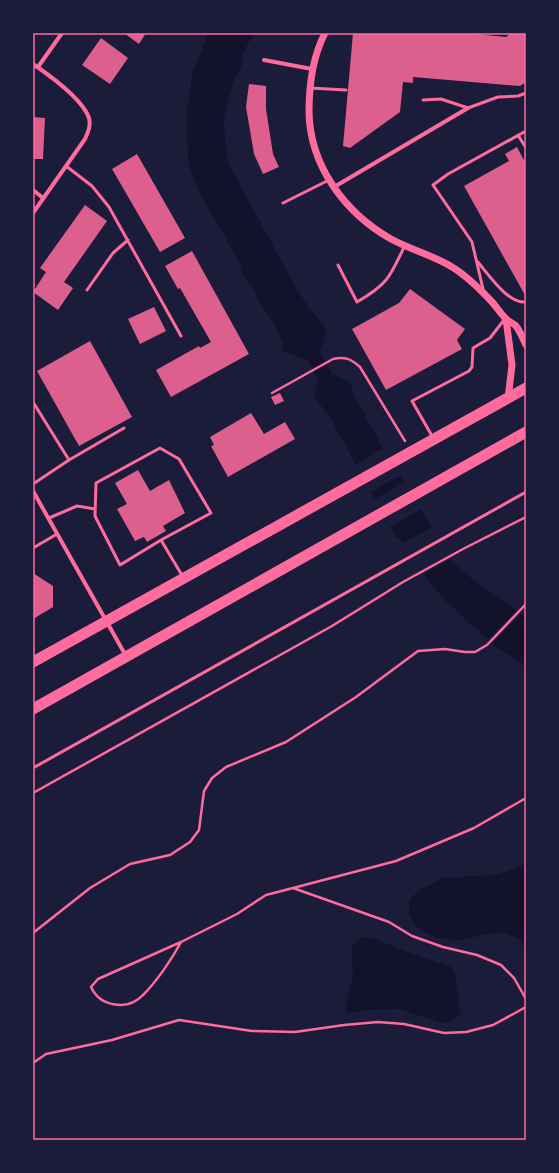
<svg xmlns="http://www.w3.org/2000/svg" width="559" height="1173" font-family="Commissioner,sans-serif">
  <rect width="100%" height="100%" fill="#1b1b3a"/>
  <path fill="#12122b" d="M 209,33 L 254,33 L 242,54 L 241,68 L 235,76 L 225,110 L 224,128 L 228,163 L 296,288 L 311,311 L 324,326 L 326,332 L 320,352 L 331,373 L 350,382 L 355,397 L 380,443 L 453,562 L 471,578 L 526,618 L 526,666 L 496,647 L 447,602 L 425,577 L 400,538 L 396,538 L 330,417 L 314,397 L 319,380 L 307,360 L 282,351 L 282,342 L 274,323 L 258,300 L 253,287 L 243,276 L 240,263 L 199,192 L 188,162 L 187,112 L 193,70 Z
    M 526,863 L 526,948 L 518,938 L 498,932 L 459,940 L 438,938 L 429,934 L 416,926 L 412,920 L 409,915 L 409,900 L 421,889 L 443,878 L 494,875 L 515,869 Z
    M 364,937 L 378,940 L 412,954 L 451,967 L 455,975 L 460,1013 L 453,1020 L 443,1023 L 398,1009 L 365,1010 L 349,1013 L 346,1012 L 347,998 L 353,979 L 352,947 L 360,938 Z"/>
  <path fill="#1b1b3a" d="M 385,447 L 403,474 L 369,493 L 353,466 Z
    M 407,481 L 424,508 L 388,528 L 373,500 Z
    M 434,526 L 453,558 L 421,576 L 401,544 Z
    M 517,610 L 522,613 L 491,645 L 486,641 Z"/>
  <path fill="#dd5f8e" d="M 124,33 L 146,33 L 139,44 Z
    M 353,33 L 465,33 L 506,37 L 511,33 L 526,33 L 526,82 L 520,86 L 413,77 L 413,83 L 403,82 L 400,112 L 350,148 L 343,146 Z
    M 101,38 L 128,58 L 110,84 L 82,65 Z
    M 249,84 L 266,86 L 266,109 L 273,154 L 279,167 L 263,174 L 254,154 L 246,107 Z
    M 33,117 L 45,118 L 43,159 L 33,159 Z
    M 517,147 L 526,164 L 526,297 L 464,186 L 509,161 L 505,154 Z
    M 137,154 L 185,238 L 160,252 L 112,169 Z
    M 85,205 L 107,221 L 64,282 L 73,288 L 58,310 L 33,292 L 46,272 L 40,268 Z
    M 192,251 L 249,354 L 171,397 L 156,370 L 199,346 L 200,348 L 211,342 L 180,288 L 178,289 L 165,266 Z
    M 410,289 L 465,329 L 457,340 L 462,349 L 386,390 L 352,329 L 399,303 Z
    M 154,307 L 166,331 L 140,344 L 128,319 Z
    M 90,341 L 132,417 L 79,446 L 37,371 Z
    M 280,393 L 284,401 L 275,405 L 271,397 Z
    M 251,413 L 264,434 L 285,422 L 295,439 L 228,477 L 211,446 L 214,445 L 210,437 Z
    M 138,470 L 150,491 L 169,480 L 185,513 L 163,526 L 166,531 L 147,542 L 144,537 L 135,541 L 117,509 L 127,504 L 115,483 Z
    M 33,573 L 53,586 L 53,607 L 33,619 Z"/>
  <g fill="none" stroke-linecap="round" stroke-linejoin="round">
    <path stroke="#ff6b9d" stroke-width="2.5" d="M 272,393 L 333,359 C 345,356 351,359 360,367 L 405,441
      M 33,793 L 332,626 L 403,582 L 463,549 L 526,517
      M 293,888 L 396,861 L 474,828 L 526,798
      M 33,933 L 90,888 L 130,864 L 170,855 L 190,842 L 199,830 L 204,791 L 212,778 L 226,767 L 286,742 L 356,697 L 418,651 L 445,649 L 465,652 L 475,652 L 487,645 L 526,604
      M 181,942 C 172,959 157,981 143,995 C 128,1011 100,1007 91,987 L 98,979 L 181,942 L 237,914 L 266,895 L 293,888 L 389,922 L 412,936 L 443,947 L 477,955 L 501,965 L 514,978 L 526,999
      M 33,1063 L 46,1054 L 112,1040 L 179,1020 L 252,1031 L 295,1032 L 344,1025 L 378,1022 L 404,1024 L 444,1033 L 466,1032 L 493,1025 L 526,1007"/>
    <path stroke="#ff6b9d" stroke-width="3" d="M 310,88 L 346,90
      M 423,100 L 441,99 L 468,108 L 498,97 L 518,96 L 526,93
      M 518,135 L 526,148
      M 66,166 L 92,186 L 109,207 L 181,336
      M 283,203 L 329,180
      M 477,261 C 489,275 508,304 526,302
      M 338,265 L 357,302 C 388,284 390,277 405,245
      M 483,289 L 472,242 L 433,185 L 448,174 L 526,131
      M 87,290 L 113,253 L 128,240
      M 33,402 L 69,460 L 33,484
      M 432,436 L 412,401 L 469,371 L 472,367 L 473,348 L 490,338 L 504,320
      M 69,460 L 124,428
      M 49,518 L 77,506 L 95,509
      M 161,540 L 120,565 L 95,516 L 96,483 L 160,448 L 179,459 L 211,513 L 161,540 L 183,577
      M 33,548 L 57,534
      M 33,768 L 526,492"/>
    <path stroke="#ff6b9d" stroke-width="4" d="M 264,60 L 312,69
      M 33,64 C 49,75 83,100 89,118 C 91,126 88,132 85,139 L 33,213
      M 38,67 L 62,33
      M 334,187 L 468,108
      M 33,190 L 43,198
      M 33,491 L 126,656"/>
    <path stroke="#ff6b9d" stroke-width="7" d="M 325,33 C 312,58 309,85 309,112 C 310,166 345,213 391,239 C 411,250 433,255 452,267 C 467,276 480,289 493,303 C 497,308 501,314 506,319 C 509,322 513,323 516,326 C 520,331 523,339 526,345
      M 506,319 L 512,365 L 508,399"/>
    <path stroke="#ff6b9d" stroke-width="11" d="M 33,662 L 526,388
      M 33,709 L 526,432"/>
  </g>
  <rect width="559" height="1173" fill="none" stroke="#1b1b3a" stroke-width="68"/>
  <rect x="34" y="34" width="491" height="1105" fill="none" stroke="#ff6b9d" stroke-width="1.5"/>
</svg>
